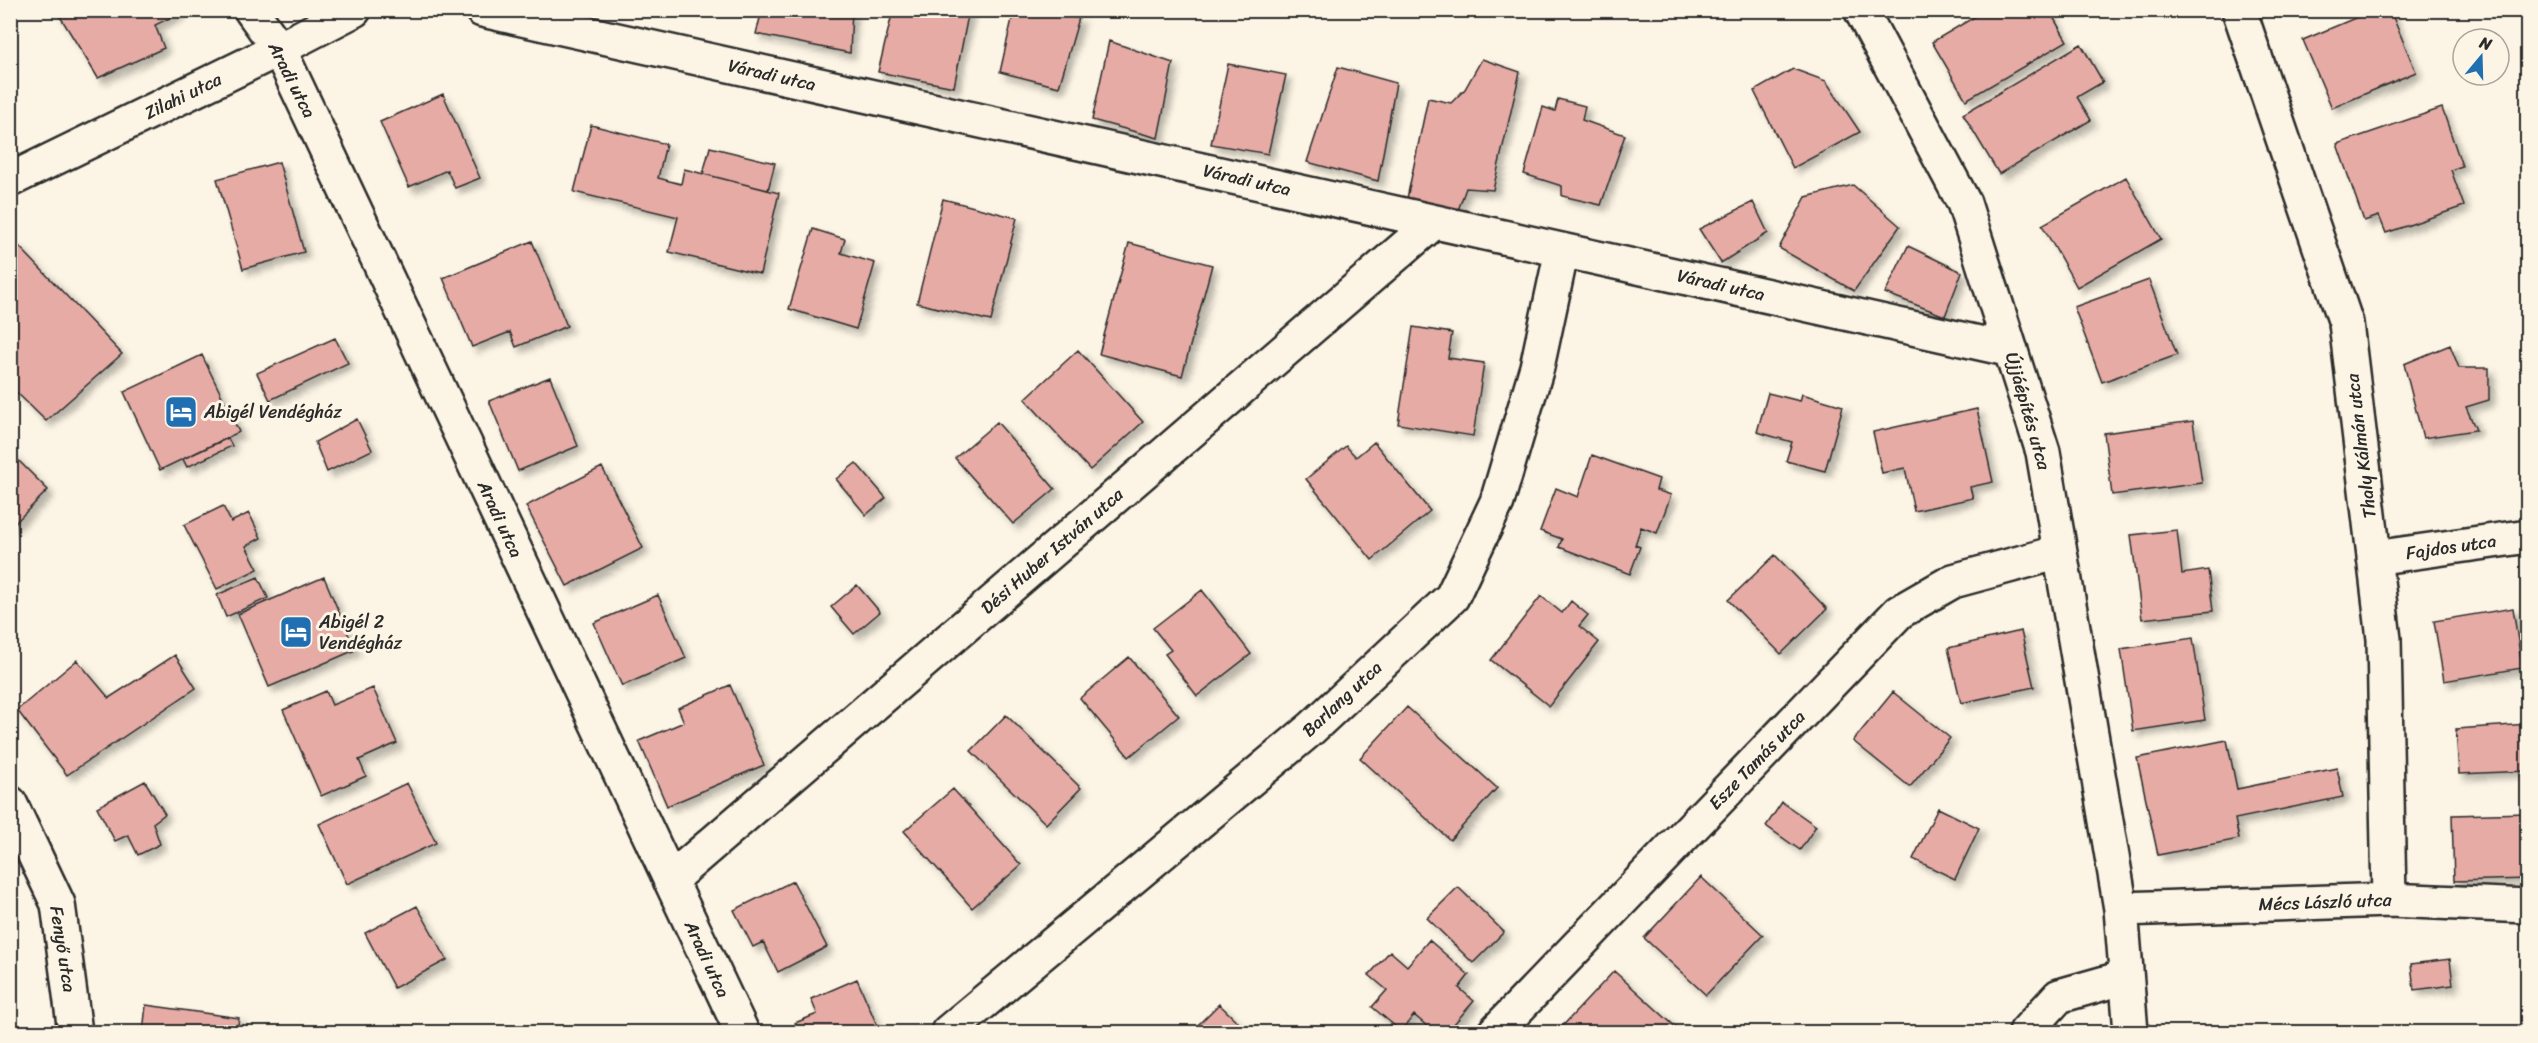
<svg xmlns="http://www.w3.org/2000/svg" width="2538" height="1043" font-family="Sriracha,sans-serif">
  <defs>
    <filter id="shadow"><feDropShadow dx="5.5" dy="5.5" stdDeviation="3" flood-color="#0004"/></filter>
  </defs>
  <rect width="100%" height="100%" fill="#fcf5e5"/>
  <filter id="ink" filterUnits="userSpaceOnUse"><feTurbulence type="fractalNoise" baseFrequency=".0167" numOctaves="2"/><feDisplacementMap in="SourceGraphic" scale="12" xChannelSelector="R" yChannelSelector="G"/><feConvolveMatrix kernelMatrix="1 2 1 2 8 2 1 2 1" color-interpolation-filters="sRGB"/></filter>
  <g filter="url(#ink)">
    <path fill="#e6aba5" stroke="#2b2b2b" stroke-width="1.5" filter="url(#shadow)" d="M 56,10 L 178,10 L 180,13 L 155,25 L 164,48 L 98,78 Z
      M 762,10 L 852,10 L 850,53 L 756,34 Z
      M 893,10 L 969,10 L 954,87 L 878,72 Z
      M 1014,10 L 1079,18 L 1059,87 L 1000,72 Z
      M 1986,10 L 2049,10 L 2067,41 L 1966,100 L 1932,42 Z
      M 2374,10 L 2390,10 L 2416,72 L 2332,108 L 2303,40 Z
      M 1109,41 L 1173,63 L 1158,138 L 1092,120 Z
      M 2081,44 L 2103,82 L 2077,97 L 2091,120 L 1999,174 L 1963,114 Z
      M 1482,59 L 1520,72 L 1493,190 L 1466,188 L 1456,216 L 1405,208 L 1428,98 L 1451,103 L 1465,89 Z
      M 1228,64 L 1286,75 L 1268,154 L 1211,144 Z
      M 1338,67 L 1396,83 L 1378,181 L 1307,162 Z
      M 1793,69 L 1826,81 L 1860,132 L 1793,168 L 1754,91 Z
      M 443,94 L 480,178 L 455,188 L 447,170 L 409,187 L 380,122 Z
      M 1558,99 L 1585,106 L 1582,120 L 1625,135 L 1601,205 L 1562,196 L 1562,186 L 1524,174 L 1543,107 L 1555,111 Z
      M 2442,108 L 2462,166 L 2451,170 L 2464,206 L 2386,233 L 2379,216 L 2364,221 L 2337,144 Z
      M 591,125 L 666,144 L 658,178 L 681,184 L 684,169 L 779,193 L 760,274 L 669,252 L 678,217 L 574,192 Z
      M 710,147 L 775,163 L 768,190 L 703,174 Z
      M 279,162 L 304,252 L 243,269 L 217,179 Z
      M 2126,177 L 2161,239 L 2077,287 L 2042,225 Z
      M 1853,185 L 1900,226 L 1854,291 L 1779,248 L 1806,197 Z
      M 943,199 L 1017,218 L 991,321 L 917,303 Z
      M 1753,202 L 1768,233 L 1721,263 L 1699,229 Z
      M 813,229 L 845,239 L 841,253 L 875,263 L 856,329 L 789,309 Z
      M 532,241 L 567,326 L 516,347 L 510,332 L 472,347 L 443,278 Z
      M 16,243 L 122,354 L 46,421 L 10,386 L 10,248 Z
      M 1129,243 L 1212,265 L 1182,376 L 1099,354 Z
      M 1908,246 L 1962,272 L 1945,316 L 1885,293 Z
      M 2149,280 L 2177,355 L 2102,382 L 2074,307 Z
      M 1413,327 L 1452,333 L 1448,358 L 1484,363 L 1473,436 L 1398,424 Z
      M 335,338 L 348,363 L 270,400 L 257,373 Z
      M 2450,345 L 2459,368 L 2489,368 L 2489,400 L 2466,407 L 2476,430 L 2423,438 L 2404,364 Z
      M 1078,350 L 1143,422 L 1090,470 L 1025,399 Z
      M 202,355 L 239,432 L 160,470 L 124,392 Z
      M 550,377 L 578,446 L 518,471 L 489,401 Z
      M 1768,393 L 1800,401 L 1802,394 L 1843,406 L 1825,471 L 1786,461 L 1792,442 L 1757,432 Z
      M 1977,409 L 1993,482 L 1970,487 L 1973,498 L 1914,511 L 1905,468 L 1882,473 L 1873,432 Z
      M 357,419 L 372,450 L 327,472 L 315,442 Z
      M 2193,421 L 2202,483 L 2112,495 L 2104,433 Z
      M 997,422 L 1055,489 L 1013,524 L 955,458 Z
      M 228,438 L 232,446 L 187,467 L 183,459 Z
      M 1374,442 L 1430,511 L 1372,560 L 1306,479 L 1346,446 L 1356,457 Z
      M 10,452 L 48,490 L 10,528 Z
      M 1592,455 L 1659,479 L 1656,490 L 1671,495 L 1657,533 L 1641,527 L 1635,545 L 1640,547 L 1630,574 L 1559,547 L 1562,539 L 1540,531 L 1556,488 L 1578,497 Z
      M 856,463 L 886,498 L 866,515 L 836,479 Z
      M 602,467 L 643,548 L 567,586 L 526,506 Z
      M 223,506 L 231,522 L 249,513 L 261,538 L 246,546 L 258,569 L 217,589 L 184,525 Z
      M 2177,530 L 2182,574 L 2208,570 L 2213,611 L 2142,619 L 2131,535 Z
      M 1775,555 L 1827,609 L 1781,654 L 1728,600 Z
      M 258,577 L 268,598 L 226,617 L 217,595 Z
      M 324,577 L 355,650 L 269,687 L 238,614 Z
      M 857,585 L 880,612 L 854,634 L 831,607 Z
      M 1202,590 L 1251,654 L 1197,696 L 1165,654 L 1171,650 L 1153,628 Z
      M 658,595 L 686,658 L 622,686 L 594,623 Z
      M 1541,596 L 1562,613 L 1571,601 L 1588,615 L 1579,626 L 1599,642 L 1549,706 L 1491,660 Z
      M 2513,608 L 2522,668 L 2444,681 L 2434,621 Z
      M 2021,631 L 2034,687 L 1961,703 L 1948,648 Z
      M 2193,638 L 2205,720 L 2133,731 L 2121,649 Z
      M 175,655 L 196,688 L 67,775 L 17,710 L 77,660 L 109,698 Z
      M 1129,657 L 1179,716 L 1129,757 L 1080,698 Z
      M 730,685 L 764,765 L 667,806 L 639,741 L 684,722 L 678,708 Z
      M 373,688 L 397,743 L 359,760 L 366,776 L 321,796 L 283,710 L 326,691 L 332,705 Z
      M 1893,692 L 1950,738 L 1910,787 L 1853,741 Z
      M 1407,707 L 1497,788 L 1450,840 L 1360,758 Z
      M 1006,715 L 1081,788 L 1046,824 L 971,751 Z
      M 2528,724 L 2528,771 L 2459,774 L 2456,729 Z
      M 2227,740 L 2237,789 L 2337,768 L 2343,797 L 2235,819 L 2239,839 L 2158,855 L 2137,758 Z
      M 145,781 L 165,814 L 153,823 L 160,844 L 138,855 L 128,835 L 115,841 L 97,807 Z
      M 407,783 L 436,843 L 347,884 L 319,824 Z
      M 953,789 L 1021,865 L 972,908 L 904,831 Z
      M 1782,802 L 1816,826 L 1800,850 L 1766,826 Z
      M 1938,808 L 1979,828 L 1955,879 L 1913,859 Z
      M 2528,813 L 2528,879 L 2454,881 L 2452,815 Z
      M 1701,877 L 1763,935 L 1706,995 L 1644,938 Z
      M 793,881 L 827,947 L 778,972 L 763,942 L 753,947 L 734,910 Z
      M 1458,887 L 1504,932 L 1473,963 L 1427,918 Z
      M 417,906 L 447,960 L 394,988 L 365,933 Z
      M 1429,940 L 1469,975 L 1459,988 L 1474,1001 L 1447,1032 L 1434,1032 L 1414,1015 L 1401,1031 L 1372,1007 L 1387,990 L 1369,975 L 1390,951 L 1407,966 Z
      M 2450,959 L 2453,985 L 2414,990 L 2411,964 Z
      M 1614,971 L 1679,1030 L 1676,1032 L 1557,1032 Z
      M 857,979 L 880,1032 L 799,1032 L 795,1023 L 817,1014 L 811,999 Z
      M 1219,1004 L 1248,1032 L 1191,1032 Z
      M 146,1005 L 239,1018 L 237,1032 L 143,1032 Z
      M 2291,1026 L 2348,1032 L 2291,1032 Z"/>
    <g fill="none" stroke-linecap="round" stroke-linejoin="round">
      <g stroke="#2b2b2b" stroke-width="38">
        <path id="minor" d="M 251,10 L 279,49 L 742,1032
          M 482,10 L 2011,350
          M 1861,10 L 1964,203 L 2043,452 L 2121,909 L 2131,1032
          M 2239,10 L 2346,323 L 2384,639 L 2389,900
          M 10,180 L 279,49 L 354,10
          M 2374,558 L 2528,536
          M 10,803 L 58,904 L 75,1032
          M 670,880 L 1434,222
          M 2121,909 L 2389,900 L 2528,906
          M 948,1032 L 1312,728 L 1452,597 L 1497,502 L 1537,367 L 1562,250
          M 1495,1032 L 1899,612 L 1953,581 L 2060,552
          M 2026,1032 L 2059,996 L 2126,977"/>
      </g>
      <use href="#minor" stroke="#fcf5e5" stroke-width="33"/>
    </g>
  </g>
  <defs>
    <g id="hotel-square" transform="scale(1.725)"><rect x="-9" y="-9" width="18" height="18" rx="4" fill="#1f6fb2" stroke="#fcf5e5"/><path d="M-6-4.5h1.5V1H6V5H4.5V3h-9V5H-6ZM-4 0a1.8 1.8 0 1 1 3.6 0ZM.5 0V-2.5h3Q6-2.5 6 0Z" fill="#fff"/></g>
  </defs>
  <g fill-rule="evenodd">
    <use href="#hotel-square" x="181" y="412"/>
    <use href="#hotel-square" x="296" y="632"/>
  </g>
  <g text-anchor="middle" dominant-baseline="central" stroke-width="6" stroke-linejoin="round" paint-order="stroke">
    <g font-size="18" fill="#2b2b2b" stroke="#fcf5e5">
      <text transform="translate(772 75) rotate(13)">Váradi utca</text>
      <text transform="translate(292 80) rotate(63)">Aradi utca</text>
      <text transform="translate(183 96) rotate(-26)">Zilahi utca</text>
      <text transform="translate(1247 180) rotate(13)">Váradi utca</text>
      <text transform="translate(1721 285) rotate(13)">Váradi utca</text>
      <text transform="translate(2028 411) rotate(74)">Újjáépítés utca</text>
      <text transform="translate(2361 446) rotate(-97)">Thaly Kálmán utca</text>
      <text transform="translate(500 519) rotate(65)">Aradi utca</text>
      <text transform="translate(2451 547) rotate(-8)">Fajdos utca</text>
      <text transform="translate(1052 551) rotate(-41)">Dési Huber István utca</text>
      <text transform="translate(1342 699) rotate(-43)">Barlang utca</text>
      <text transform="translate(1757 760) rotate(-46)">Esze Tamás utca</text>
      <text transform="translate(2325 902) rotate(-2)">Mécs László utca</text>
      <text transform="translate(63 949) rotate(81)">Fenyő utca</text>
      <text transform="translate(707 959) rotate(65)">Aradi utca</text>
    </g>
    <g font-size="18" fill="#2b2b2b" stroke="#fcf5e5" text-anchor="start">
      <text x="204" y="412">Abigél Vendégház</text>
      <text x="319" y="622">Abigél 2<tspan x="319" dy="21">Vendégház</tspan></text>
    </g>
  </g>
  <rect width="2538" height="1043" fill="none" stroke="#fcf5e5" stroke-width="36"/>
  <rect x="18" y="18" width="2502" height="1007" fill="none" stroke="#2b2b2b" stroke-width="2" filter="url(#ink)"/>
  <g transform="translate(2481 57) rotate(19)"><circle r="28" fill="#fcf5e5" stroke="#a8a49b" stroke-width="1.5"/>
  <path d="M0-4.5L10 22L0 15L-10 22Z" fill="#1f6fb2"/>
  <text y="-9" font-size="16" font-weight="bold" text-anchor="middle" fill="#2b2b2b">N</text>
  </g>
</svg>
